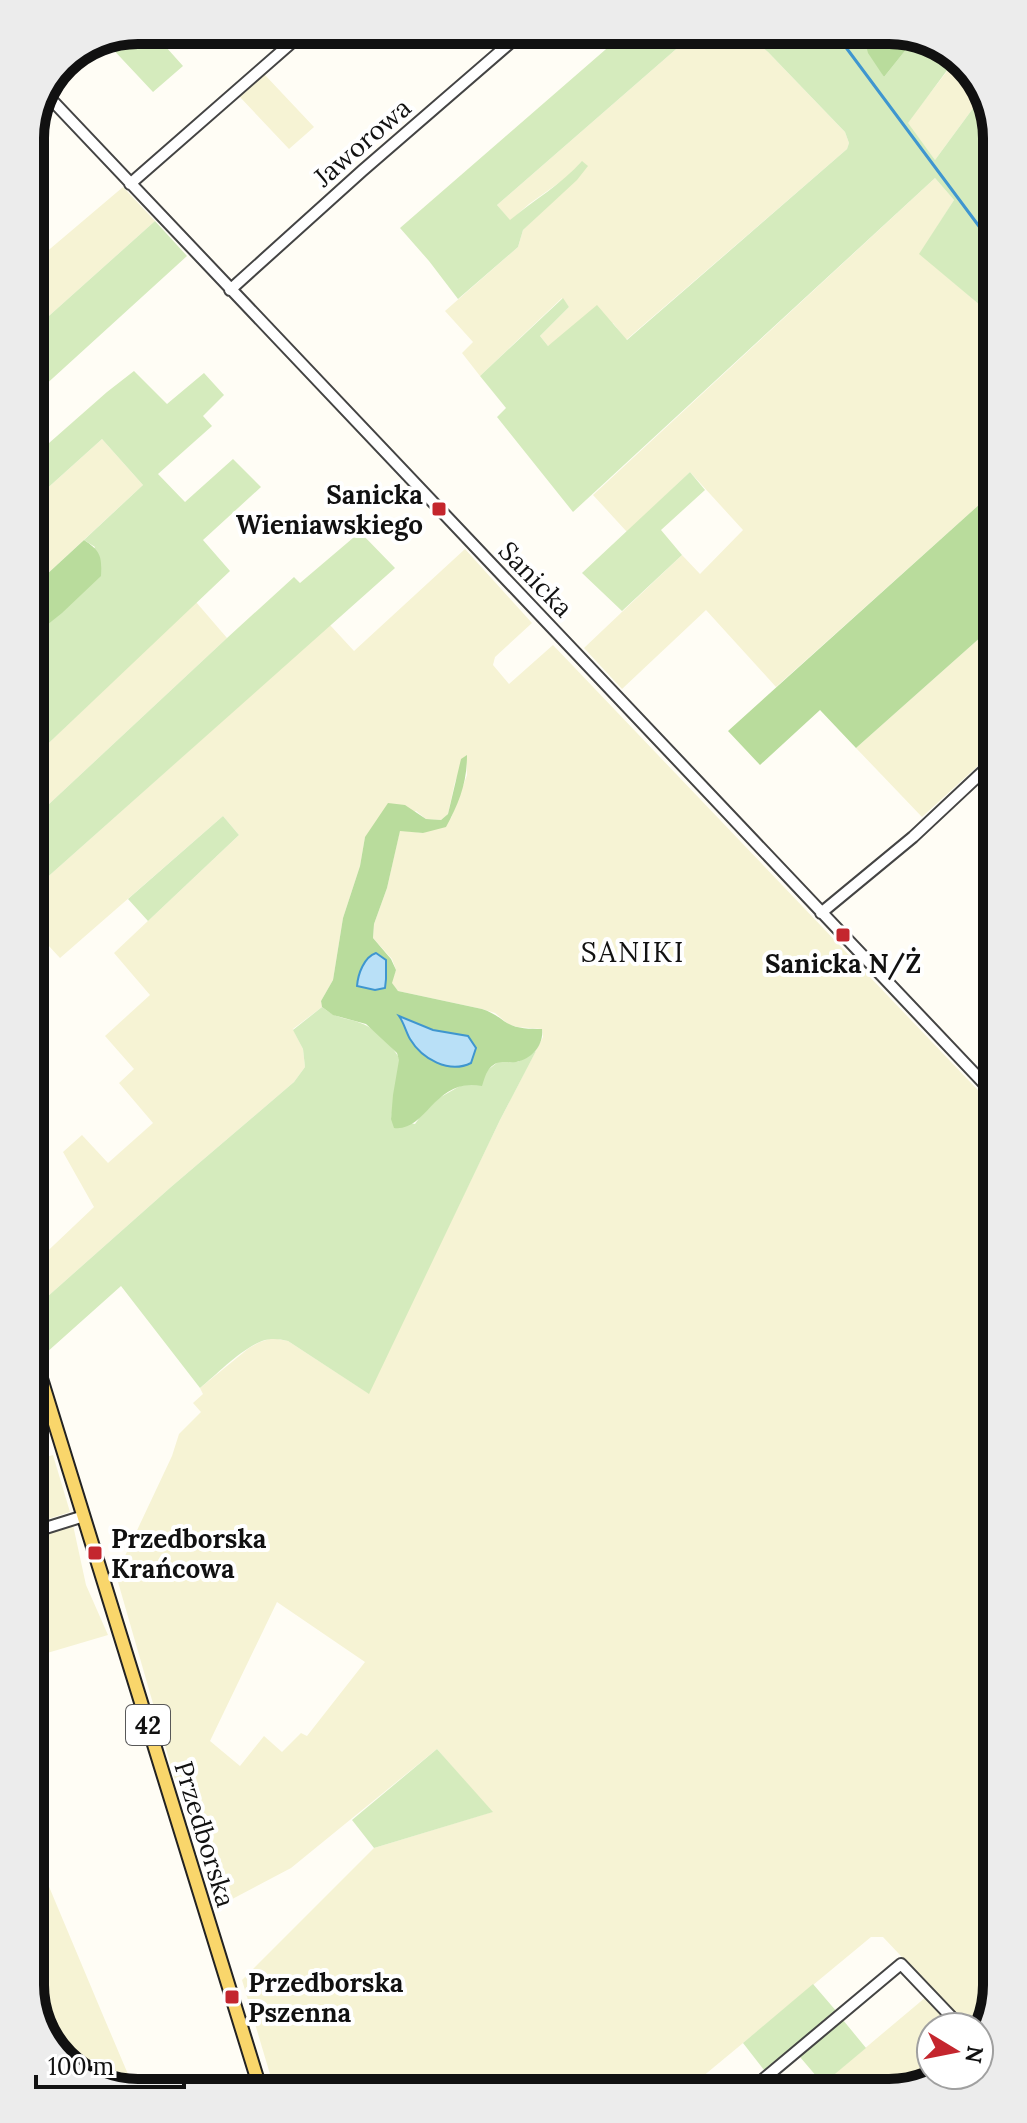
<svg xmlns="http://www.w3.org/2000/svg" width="1027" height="2123" font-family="Lora,serif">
  <rect width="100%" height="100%" fill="#fffdf5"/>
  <path fill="#f6f3d4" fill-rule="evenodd" d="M 698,30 L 742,30 L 768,52 L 845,132 L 849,143 L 847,149 L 626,340 L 613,323 L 548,346 L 540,336 L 569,307 L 562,298 L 480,376 L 462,353 L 473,342 L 445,311 L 518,247 L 523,230 L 548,206 L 582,161 L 570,175 L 529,204 L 510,221 L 497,205 Z
    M 916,37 L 954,52 L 985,92 L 935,160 L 907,123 L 951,66 Z
    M 265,75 L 314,127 L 289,149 L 239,96 Z
    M 935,178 L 954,200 L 920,254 L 987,311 L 990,310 L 991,494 L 776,687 L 706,610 L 622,689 L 584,648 L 682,555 L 700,574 L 743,530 L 690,472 L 627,532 L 593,495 Z
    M 123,187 L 155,221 L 31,332 L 31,265 Z
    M 102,439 L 143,485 L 32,588 L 32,502 Z
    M 465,549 L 532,623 L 495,657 L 493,665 L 509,684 L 553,645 L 993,1106 L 997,1986 L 980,2041 L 979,2027 L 968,2027 L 883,1937 L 871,1937 L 690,2087 L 275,2091 L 242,1980 L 374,1848 L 492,1812 L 437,1749 L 291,1868 L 219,1906 L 177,1787 L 116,1575 L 172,1456 L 179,1434 L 201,1412 L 193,1403 L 203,1394 L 200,1388 L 249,1348 L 260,1342 L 272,1338 L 288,1341 L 368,1393 L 500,1120 L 543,1037 L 542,1029 L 517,1027 L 508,1024 L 495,1013 L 482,1009 L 398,991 L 391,983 L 396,970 L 392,959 L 373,938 L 374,924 L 387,888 L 400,830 L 423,833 L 451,818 L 467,775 L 466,756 L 455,782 L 448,814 L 441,820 L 426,819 L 416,811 L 365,837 L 360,866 L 343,918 L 333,980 L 321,1001 L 322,1007 L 293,1029 L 303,1049 L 305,1067 L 294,1082 L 171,1187 L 38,1305 L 35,1299 L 35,1263 L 94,1207 L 63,1152 L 82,1135 L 108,1163 L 153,1123 L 119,1083 L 134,1069 L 105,1036 L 150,995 L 114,953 L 239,835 L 223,816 L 60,958 L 34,930 L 33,890 L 330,625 L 354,651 ZM 277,1602 L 365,1662 L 307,1736 L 301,1733 L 282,1752 L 264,1736 L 240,1766 L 210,1741 Z
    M 196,602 L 227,638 L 33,819 L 33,758 Z
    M 991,628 L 992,753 L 922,817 L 856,748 Z
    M 53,1455 L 70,1512 L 36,1523 L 36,1460 Z
    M 73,1525 L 86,1585 L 108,1635 L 37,1656 L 36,1537 Z
    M 37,1858 L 102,2013 L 136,2093 L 130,2093 L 73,2071 L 38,2026 Z
    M 926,1997 L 957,2027 L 931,2027 L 931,2075 L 942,2075 L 930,2085 L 820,2086 Z"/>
  <path fill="#d5ebbd" d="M 138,30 L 186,30 L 166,47 L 183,66 L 153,92 L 107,43 Z
    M 628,30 L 698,30 L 497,205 L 510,220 C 534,200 562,184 582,161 L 588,166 L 577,180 L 523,230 L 518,247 L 458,299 L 429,261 L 400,228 Z
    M 742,30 L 868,30 L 864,38 L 884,77 L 915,38 L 951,65 L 908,123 L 935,160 L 985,92 L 989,97 L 990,310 L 987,311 L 919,254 L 954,200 L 935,178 L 573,512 L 497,417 L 506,408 L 480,376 L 563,298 L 569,307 L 540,336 L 548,346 L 597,305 L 627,340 L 847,149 L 849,143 L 845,132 L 768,52 Z
    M 155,221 L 187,256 L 31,398 L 31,332 Z
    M 134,371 L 167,404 L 204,373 L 224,395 L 203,416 L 212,426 L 158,474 L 185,502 L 233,459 L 261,487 L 203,540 L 230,571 L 33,758 L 32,631 L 37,633 L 95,547 L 84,540 L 143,485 L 102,439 L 32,502 L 32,458 L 107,392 Z
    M 690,472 L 705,490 L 661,530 L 682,555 L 622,611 L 582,573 Z
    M 360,532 L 395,568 L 33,890 L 33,819 L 227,638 L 294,577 L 300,583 Z
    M 223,816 L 239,835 L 148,921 L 128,899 Z
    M 322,1007 C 338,1020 346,1017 363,1024 C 374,1028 396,1049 400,1060 L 391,1119 L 415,1124 L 422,1114 L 439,1098 L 460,1086 L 470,1084 L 498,1062 L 518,1062 L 536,1051 L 500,1120 L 369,1394 L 288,1341 C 279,1339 271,1338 262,1341 C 241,1349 217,1374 200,1388 L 121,1286 L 46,1353 L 38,1305 L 171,1187 L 294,1082 L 305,1067 L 303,1049 L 293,1030 Z
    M 437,1749 L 493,1812 L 374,1848 L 352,1820 Z
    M 813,1984 L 837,2012 L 764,2070 L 743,2043 Z
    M 843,2020 L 866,2048 L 823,2084 L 800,2057 Z"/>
  <path fill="#b9dc9c" d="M 868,30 L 897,30 L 916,37 L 884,77 L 868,53 L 864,38 Z
    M 991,494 L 991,628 L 856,748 L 820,710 L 760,765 L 728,731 Z
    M 84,540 C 101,551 102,557 101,576 L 62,613 L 37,633 L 32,631 L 32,588 Z
    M 467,755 C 467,783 459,803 446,827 L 423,833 L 400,831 L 387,888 L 374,924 L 373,938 L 391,959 L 396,970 L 392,983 L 398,991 L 482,1009 C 492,1012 498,1017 507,1023 C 517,1029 529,1029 542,1029 C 544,1045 532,1059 516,1062 C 506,1063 498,1059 490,1068 C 486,1072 484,1080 482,1086 C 434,1077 427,1132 394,1128 L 391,1119 L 393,1095 L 399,1060 L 397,1053 L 366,1024 L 333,1015 L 322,1007 L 321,1001 L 333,980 L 343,918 L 360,866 L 365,837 L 388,803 L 405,805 L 426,819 L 441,820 L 448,814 L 461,759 Z"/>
  <path fill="#b9e0f7" stroke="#3f96cf" stroke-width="2" d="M 376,953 L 386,960 L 386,979 L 385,988 L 375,990 L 357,986 C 358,974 364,957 376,953 Z
    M 399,1016 L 433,1030 L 468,1036 L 476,1048 L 471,1063 C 449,1074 422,1059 410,1039 C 406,1032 404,1023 399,1016 Z"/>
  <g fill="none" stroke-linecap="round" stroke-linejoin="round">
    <path stroke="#3f96cf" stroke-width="3" d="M 833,30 L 990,241"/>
    <g stroke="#444" stroke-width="14">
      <path id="minor" d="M 47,95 L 993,1093
        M 130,184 L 306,30
        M 230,290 L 362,171 L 525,30
        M 821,913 L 913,837 L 992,763
        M 36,1531 L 84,1516
        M 754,2087 L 901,1964 L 961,2027"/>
    </g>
    <g stroke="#222" stroke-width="16">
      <path id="major" d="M 35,1359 L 261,2091"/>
    </g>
    <use href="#minor" stroke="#fff" stroke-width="10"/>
    <use href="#major" stroke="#f9d66b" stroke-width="12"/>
  </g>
  <g fill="#c4262e" stroke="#fff" stroke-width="3">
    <rect x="431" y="501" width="16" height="16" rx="4"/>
    <rect x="835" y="927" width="16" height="16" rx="4"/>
    <rect x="87" y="1545" width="16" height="16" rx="4"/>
    <rect x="224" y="1989" width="16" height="16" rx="4"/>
  </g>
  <g text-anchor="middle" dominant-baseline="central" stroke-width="8" stroke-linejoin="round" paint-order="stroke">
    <rect fill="#fff" stroke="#585858" stroke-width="2" x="126" y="1705" width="44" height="40" rx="6"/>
    <g font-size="24" font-weight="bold" fill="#111">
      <text x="148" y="1725">42</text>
    </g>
    <g font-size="26" fill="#111" stroke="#fff">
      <text transform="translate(362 142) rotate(-41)">Jaworowa</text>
      <text transform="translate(536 579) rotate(46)">Sanicka</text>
      <text transform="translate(205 1834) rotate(73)">Przedborska</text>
    </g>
    <g font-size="26" font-weight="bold" fill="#111" stroke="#fff" text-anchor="start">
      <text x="423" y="494" text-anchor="end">Sanicka<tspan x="423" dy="30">Wieniawskiego</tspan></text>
      <text x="843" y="963" text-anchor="middle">Sanicka N/Ż</text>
      <text x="111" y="1538">Przedborska<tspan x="111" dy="30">Krańcowa</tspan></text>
      <text x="248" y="1982">Przedborska<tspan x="248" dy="30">Pszenna</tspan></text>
    </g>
    <g font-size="28" letter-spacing="2" fill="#111" stroke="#fff">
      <text x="633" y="952">SANIKI</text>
    </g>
  </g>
  <path d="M0 0H1027V2123H0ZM138 44H889A94 94 0 0 1 983 138V1985A94 94 0 0 1 889 2079H138A94 94 0 0 1 44 1985V138A94 94 0 0 1 138 44Z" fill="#ececec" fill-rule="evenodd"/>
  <path fill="none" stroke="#111" stroke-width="10" d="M138 44H889A94 94 0 0 1 983 138V1985A94 94 0 0 1 889 2079H138A94 94 0 0 1 44 1985V138A94 94 0 0 1 138 44Z"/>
  <g transform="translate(955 2051) rotate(100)"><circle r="38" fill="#ffffff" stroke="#a0a0a0" stroke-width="2"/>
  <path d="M0-6L14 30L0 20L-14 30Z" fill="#c4262e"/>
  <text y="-12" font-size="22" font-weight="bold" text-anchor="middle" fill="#111111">N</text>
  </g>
  <path d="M36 2075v12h148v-12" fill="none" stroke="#111111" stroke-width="4"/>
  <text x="48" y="2075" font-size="24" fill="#111111" stroke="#ffffff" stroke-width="6" paint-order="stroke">100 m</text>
</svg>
